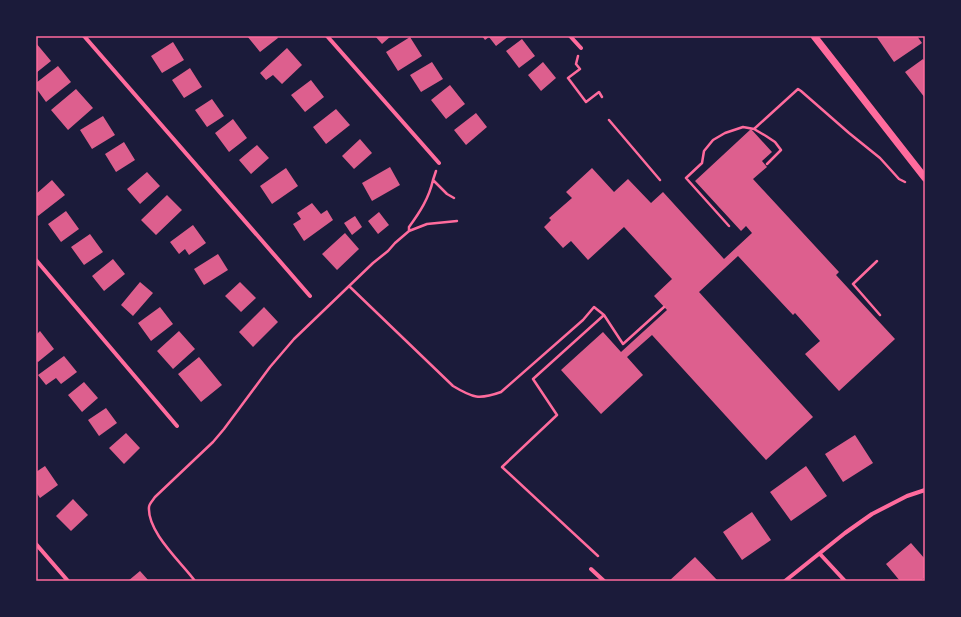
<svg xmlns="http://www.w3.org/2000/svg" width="961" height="617" font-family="'Titillium Web',sans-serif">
  <rect width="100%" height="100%" fill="#1b1b3a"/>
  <path fill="#dd5f8e" d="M 247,36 L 277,36 L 278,38 L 260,52 Z
    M 375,36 L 391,36 L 382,44 Z
    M 482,36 L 509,36 L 496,46 L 489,37 L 485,40 Z
    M 876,36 L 917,36 L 922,43 L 894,62 Z
    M 410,37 L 422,56 L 398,71 L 386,52 Z
    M 522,39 L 535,56 L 519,68 L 506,51 Z
    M 173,42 L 184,60 L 162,73 L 151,56 Z
    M 36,43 L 51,61 L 36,73 Z
    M 287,48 L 302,65 L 282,84 L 273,75 L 266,80 L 260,73 Z
    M 923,59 L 925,62 L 925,98 L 905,72 Z
    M 432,62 L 443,79 L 421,92 L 410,75 Z
    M 543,62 L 556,78 L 541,91 L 528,75 Z
    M 58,66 L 71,82 L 46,102 L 36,88 L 36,83 Z
    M 190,68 L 202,87 L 184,98 L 172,80 Z
    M 311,80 L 324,97 L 305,112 L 291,95 Z
    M 450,85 L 465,104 L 446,119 L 431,100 Z
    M 76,89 L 93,108 L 68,130 L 51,110 Z
    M 212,99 L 224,116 L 207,127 L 195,110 Z
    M 336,109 L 350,125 L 326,144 L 313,127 Z
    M 476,113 L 487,127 L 466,145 L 454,130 Z
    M 103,116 L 115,135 L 92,149 L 80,130 Z
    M 233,119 L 247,138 L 229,152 L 215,133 Z
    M 751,129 L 772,152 L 762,161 L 767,167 L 753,179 L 839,272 L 836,275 L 895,339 L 839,391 L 805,354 L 820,341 L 795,313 L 793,315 L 738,256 L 699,292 L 813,417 L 766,460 L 652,335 L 627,357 L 643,375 L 601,414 L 561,370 L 603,332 L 621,352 L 667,310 L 654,296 L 672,279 L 624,227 L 588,260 L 571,241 L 563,248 L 544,227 L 551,220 L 549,218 L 572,198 L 566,192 L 592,168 L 614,192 L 628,179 L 651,203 L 663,192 L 724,259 L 752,233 L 746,226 L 741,231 L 695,181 Z
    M 360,139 L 372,153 L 354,169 L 342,156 Z
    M 124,142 L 135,160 L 116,172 L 105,154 Z
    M 257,145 L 269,158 L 251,174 L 239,160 Z
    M 390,167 L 400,185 L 372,201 L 362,183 Z
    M 286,168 L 298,186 L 272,204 L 260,186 Z
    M 147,172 L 160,186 L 140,204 L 127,189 Z
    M 52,180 L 65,195 L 38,216 L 36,214 L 36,194 Z
    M 167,195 L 182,210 L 156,235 L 141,220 Z
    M 312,203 L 321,214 L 327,210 L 333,220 L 304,241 L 293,224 L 301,219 L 297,213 Z
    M 66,211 L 79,229 L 61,242 L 48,224 Z
    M 379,212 L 389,225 L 378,234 L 368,221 Z
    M 355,216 L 362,227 L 352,235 L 344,223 Z
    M 193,225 L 206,243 L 189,255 L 185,249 L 179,254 L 170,242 Z
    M 345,233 L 359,249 L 337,270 L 322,254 Z
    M 90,234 L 103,252 L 84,265 L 71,247 Z
    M 218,254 L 228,270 L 204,285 L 194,269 Z
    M 113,259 L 125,274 L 104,291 L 92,276 Z
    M 140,282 L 153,293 L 133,316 L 121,305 Z
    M 240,282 L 256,298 L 241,312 L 225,296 Z
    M 160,307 L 173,324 L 151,341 L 138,323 Z
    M 264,307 L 278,322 L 253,347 L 239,332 Z
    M 40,331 L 54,349 L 38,362 L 36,360 L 36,335 Z
    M 179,331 L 195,349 L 173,369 L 157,351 Z
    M 64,356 L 77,372 L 61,384 L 56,378 L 46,385 L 38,375 Z
    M 199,357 L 222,385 L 201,402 L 178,374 Z
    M 84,382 L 98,398 L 82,412 L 68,395 Z
    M 106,408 L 117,423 L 99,436 L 88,420 Z
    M 126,433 L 140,448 L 124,464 L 109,448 Z
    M 855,435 L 873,463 L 843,482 L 825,454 Z
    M 45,466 L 58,485 L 40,498 L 36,492 L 36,472 Z
    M 806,466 L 827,496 L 791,521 L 770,492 Z
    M 73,499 L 88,515 L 71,531 L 56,516 Z
    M 752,512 L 771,540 L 742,560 L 723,532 Z
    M 911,543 L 925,559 L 925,577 L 921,581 L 900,581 L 886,564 Z
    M 695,557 L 718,581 L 669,581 Z
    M 140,571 L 149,581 L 128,581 Z"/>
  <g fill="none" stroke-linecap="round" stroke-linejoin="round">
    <path stroke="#ff6b9d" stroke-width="2.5" d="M 578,56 L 576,64 L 580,69 L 568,78 L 586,102 L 599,92 L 602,97
      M 609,120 L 660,180
      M 754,129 L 798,89 L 801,91 L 849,133 L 880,158 L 899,179 L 905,182
      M 433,180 L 436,171
      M 729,226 L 686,178 L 702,163 L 704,151 L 713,140 L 725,133 L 743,127 L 754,129 L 766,136 L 775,142 L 781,150 L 767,164
      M 409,231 L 409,227 C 420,212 429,198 433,180 L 447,194 L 454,198
      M 877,261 L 853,284 L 880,315
      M 349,286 L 453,386 C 473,398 479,400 501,392 L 583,320 L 594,307 L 604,315 L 623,344 L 664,307
      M 598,556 L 502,467 L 557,415 L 533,379 L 604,315
      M 195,581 C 181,562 147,532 149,507 C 149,504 153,500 155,497 L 213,442 L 224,429 L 270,367 L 294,339 L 373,263 L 388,251 L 395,243 L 409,231 L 427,224 L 457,221"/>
    <path stroke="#ff6b9d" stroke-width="4" d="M 84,36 L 310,296
      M 327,36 L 439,163
      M 570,36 L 581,48
      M 36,260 L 177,426
      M 36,544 L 68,581
      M 820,554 L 845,581
      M 591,569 L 604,581
      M 785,581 L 845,533 L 872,514 L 907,496 L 925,490"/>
    <path stroke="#ff6b9d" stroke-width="7" d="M 814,36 L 925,178"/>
  </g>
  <rect width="961" height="617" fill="none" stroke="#1b1b3a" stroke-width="74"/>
  <rect x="37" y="37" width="887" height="543" fill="none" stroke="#ff6b9d" stroke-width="1.5"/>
</svg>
